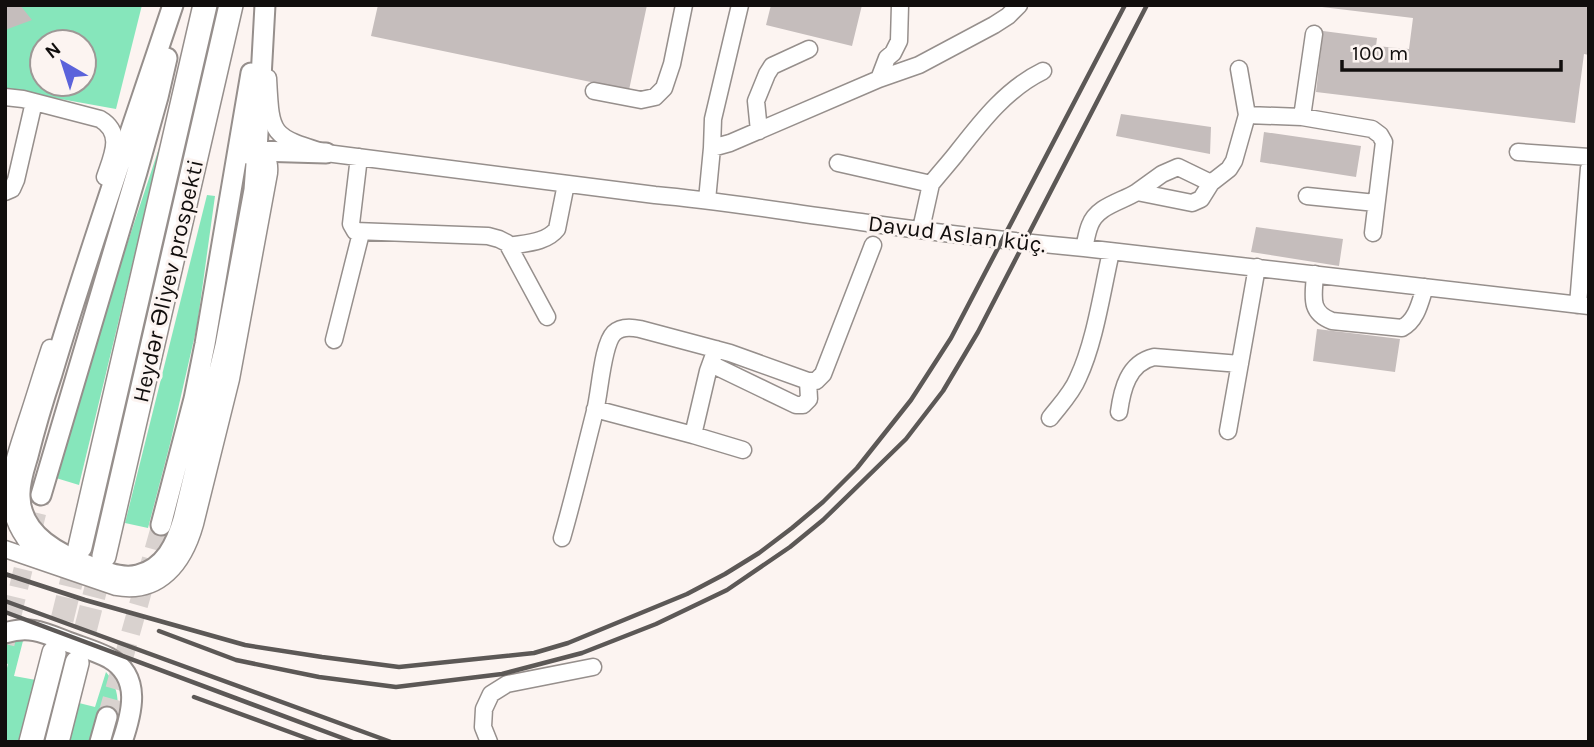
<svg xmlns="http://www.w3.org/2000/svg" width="1594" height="747" font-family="Karla,sans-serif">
  <rect width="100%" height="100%" fill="#fcf4f1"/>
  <path fill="#86e6bb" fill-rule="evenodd" d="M 5,5 L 142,5 L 116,109 L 5,89 ZM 42,42 L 84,42 L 84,84 L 42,84 Z
    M 164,133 L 79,485 L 56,478 L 95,341 Z
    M 207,195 L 215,196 L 197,326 L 170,444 L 148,528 L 125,523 Z
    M 24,637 L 14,676 L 36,680 L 20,742 L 5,742 L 5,676 L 8,664 L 5,663 L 5,641 Z
    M 106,672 C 117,685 120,700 116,717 L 98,712 L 89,742 L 69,742 L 79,703 L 95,707 Z"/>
  <path fill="#c5bdbc" d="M 5,5 L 20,5 L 32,20 L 5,30 Z
    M 378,5 L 647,5 L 629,90 L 371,36 Z
    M 771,5 L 862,5 L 852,46 L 766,25 Z
    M 1322,5 L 1589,5 L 1589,55 L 1584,54 L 1575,123 L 1316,92 L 1323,31 L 1377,38 L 1376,46 L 1409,49 L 1413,18 L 1322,7 Z
    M 1121,114 L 1211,127 L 1210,154 L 1116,136 Z
    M 1264,132 L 1361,146 L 1356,177 L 1260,162 Z
    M 1256,227 L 1343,239 L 1339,266 L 1251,252 Z
    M 1317,329 L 1400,339 L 1395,372 L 1313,361 Z"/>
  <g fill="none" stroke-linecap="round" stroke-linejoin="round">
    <path stroke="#d9d2cf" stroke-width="19" stroke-dasharray="19 10" stroke-linecap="butt" d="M 5,644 L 41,495
      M 107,717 L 161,525"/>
    <path stroke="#d9d2cf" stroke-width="23" stroke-dasharray="23 11" stroke-linecap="butt" d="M 54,653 L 79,550
      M 77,663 L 103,560"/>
    <g stroke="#968f8c" stroke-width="19">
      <path id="minor" d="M 268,78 C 271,135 270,136 326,153 L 655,195 C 724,201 792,213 861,222 C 936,233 1010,241 1084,248 L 1589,306
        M 879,79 L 887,58 L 893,53 L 899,41 L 900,5
        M 594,91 L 641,100 L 655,97 L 664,88 L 672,64 L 684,5
        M 5,97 L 23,99 L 100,119 C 124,133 112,156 105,177
        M 1247,115 L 1302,117 L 1372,129 L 1380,135 L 1384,142 L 1373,233
        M 1302,117 L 1314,34
        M 759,131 L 756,101 L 767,74 L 772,66 L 809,49
        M 712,148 L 713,119 L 740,5
        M 1518,152 L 1589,157
        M 359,157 L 351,224 L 355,231 L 488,236 L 499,239 L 507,243 L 547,317
        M 838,163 L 931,184 C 939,174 948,164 956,154 C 981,122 1006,89 1043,71
        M 5,192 L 12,189 L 16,180 L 34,102
        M 1137,192 L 1162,174 L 1178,167 L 1211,183
        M 1307,196 L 1376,203
        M 707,200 L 712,148 L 730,143 L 879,79 L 919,65 L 994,25 L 1008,16 L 1019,5
        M 921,229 L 931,184
        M 509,246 C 525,243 546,243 557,229 L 566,184
        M 1084,248 C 1086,240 1087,232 1090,225 C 1097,206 1121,202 1137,192 L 1192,203 L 1201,199 L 1211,183 L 1229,169 L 1234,161 L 1247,115 L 1239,69
        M 1315,274 C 1314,295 1308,312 1332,321 L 1402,328 C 1417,320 1420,302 1425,287
        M 1578,305 L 1589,168
        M 334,340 L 361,233
        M 716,349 L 708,371 L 693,435 L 743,450
        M 711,364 L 796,405 L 803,405 L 809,399 L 808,381
        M 595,409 L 693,435
        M 1119,412 C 1122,390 1128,363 1154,357 L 1240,364
        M 1050,418 C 1060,405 1072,393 1078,378 C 1095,342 1102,291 1111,252
        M 1228,431 L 1257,267
        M 562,538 C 574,496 584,454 595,411 C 600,393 602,345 614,333 C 621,326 631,327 640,329 L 730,353 L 808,381 L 816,381 L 823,374 L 873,245
        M 5,549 L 116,587 C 160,595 184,563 195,524 L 231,379 L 269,173 C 270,162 268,157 257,151
        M 43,558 C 25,544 12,522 10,499 C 8,473 19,445 27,420 C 35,396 42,372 50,348
        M 489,742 L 483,727 L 484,709 L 491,694 L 507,684 L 593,667"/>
    </g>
    <g stroke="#968f8c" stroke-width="23">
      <path id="major" d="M 173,5 C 132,128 89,250 52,374 C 43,401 35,428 28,456 C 24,469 19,483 20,497 C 21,536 61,555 92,567 C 107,572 122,579 138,575 C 165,568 176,544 183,520 L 225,346 L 254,190 L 257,151 L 265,5
        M 247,154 L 257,151 L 326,153
        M 41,495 L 137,172 L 158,97 L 167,58
        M 161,525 L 194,399 L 205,344 L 251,73
        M 5,633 C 30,625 45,633 68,642 C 81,647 96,651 109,658 C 142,677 132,713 122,742
        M 100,742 L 107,717"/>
    </g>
    <g stroke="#968f8c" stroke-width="26">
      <path id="highway" d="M 80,547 L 205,5
        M 104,556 L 231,5
        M 31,742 L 54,653
        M 57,742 L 77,663"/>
    </g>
    <use href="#minor" stroke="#fff" stroke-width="16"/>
    <use href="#major" stroke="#fff" stroke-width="19"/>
    <use href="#highway" stroke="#fff" stroke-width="23"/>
    <path stroke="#5c5856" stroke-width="4.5" d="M 5,574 L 85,600 L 245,645 L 322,657 L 399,667 L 534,653 L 568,643 L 687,594 L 725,574 L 759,553 L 792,528 L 823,502 L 857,468 L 911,400 L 951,338 L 1125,5
      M 5,601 L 391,742
      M 5,612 L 353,742
      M 159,631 L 236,660 L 319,677 L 396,687 L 502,674 L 582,653 L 656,624 L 727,590 L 790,547 L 823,520 L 906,439 L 943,391 L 978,332 L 1147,5
      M 194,697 L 317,742"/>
  </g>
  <g text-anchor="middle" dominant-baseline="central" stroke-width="6" stroke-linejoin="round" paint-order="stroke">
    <g font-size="23" fill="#110e0d" stroke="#fcf4f1">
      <text transform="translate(957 234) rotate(7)">Davud Aslan küç.</text>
      <text transform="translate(168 281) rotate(-77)">Heydər Əliyev prospekti</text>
    </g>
  </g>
  <rect width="1594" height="747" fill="none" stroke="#110e0d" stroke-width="14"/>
  <g transform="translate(63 63) rotate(321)"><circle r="33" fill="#fcf4f1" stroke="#9e9896" stroke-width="2"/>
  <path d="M0-5L12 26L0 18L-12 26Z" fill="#5b63db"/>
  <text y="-10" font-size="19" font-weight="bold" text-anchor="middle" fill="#110e0d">N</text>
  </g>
  <path d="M1342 60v10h219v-10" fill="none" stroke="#110e0d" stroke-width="3.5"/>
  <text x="1352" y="60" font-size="21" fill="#110e0d" stroke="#fcf4f1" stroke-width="5" paint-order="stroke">100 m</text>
</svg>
